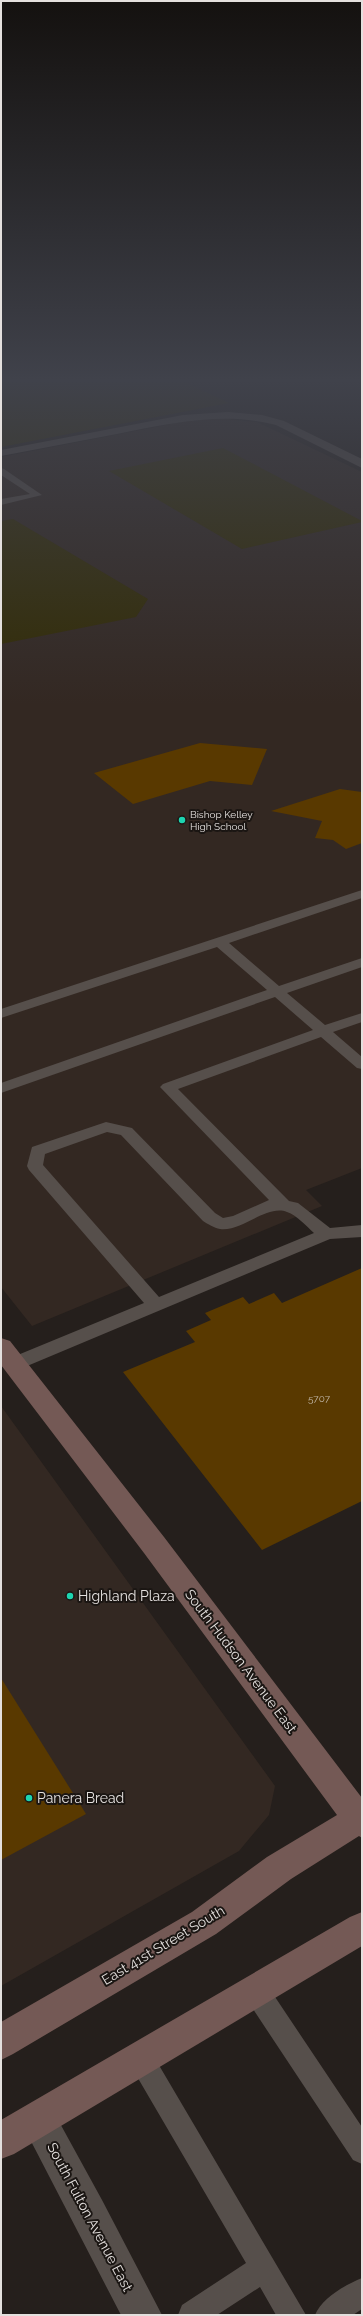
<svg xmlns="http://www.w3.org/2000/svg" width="363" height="2316" font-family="Raleway,sans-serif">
  <rect width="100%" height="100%" fill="#251f1c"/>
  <path fill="#332822" d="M 216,418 L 257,422 L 362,472 L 362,1168 L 306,1190 L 322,1206 L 32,1326 L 1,1287 L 1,457 L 176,423 Z
    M 1,1406 L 275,1786 L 269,1815 L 239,1851 L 1,1986 Z"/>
  <path fill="#322b03" d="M 1,380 L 181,380 L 229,403 L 1,447 Z
    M 223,448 L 362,521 L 362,522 L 242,549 L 109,471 Z
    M 13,519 L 148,599 L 136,617 L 1,644 L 1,521 Z"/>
  <path fill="#593900" d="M 200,743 L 267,749 L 252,785 L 210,781 L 133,804 L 94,773 Z
    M 340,789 L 362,792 L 362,843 L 346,849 L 333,840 L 315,838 L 322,821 L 271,811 Z
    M 362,1268 L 362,1501 L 262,1550 L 123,1372 L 195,1342 L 186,1331 L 211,1320 L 205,1313 L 243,1297 L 249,1304 L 274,1293 L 282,1303 Z
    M 1,1678 L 86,1814 L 1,1860 Z"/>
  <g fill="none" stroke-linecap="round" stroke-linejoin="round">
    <path fill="#564f4b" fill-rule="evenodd" d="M 1,468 L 4,469 L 42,495 L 1,505 L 1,499 L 30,494 L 1,475 Z
      M 362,890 L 362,898 L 229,943 L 279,986 L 362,958 L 362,967 L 287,993 L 325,1025 L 362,1013 L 362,1022 L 333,1032 L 362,1057 L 362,1069 L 357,1068 L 321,1037 L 178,1089 L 289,1201 L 298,1203 L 330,1228 L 362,1225 L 362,1237 L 330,1239 L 20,1369 L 14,1371 L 8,1369 L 5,1364 L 8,1359 L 144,1303 L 29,1170 L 27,1166 L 32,1147 L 106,1122 L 132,1128 L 215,1213 L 223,1218 L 233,1216 L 269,1200 L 160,1087 L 163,1084 L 313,1030 L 275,997 L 1,1093 L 1,1083 L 267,990 L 217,947 L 1,1018 L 1,1009 ZM 107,1132 L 121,1135 L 203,1221 C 208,1224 214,1228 220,1229 C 242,1232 267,1204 287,1212 C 297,1215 307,1227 314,1233 L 159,1297 L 43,1165 L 45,1154 Z
      M 256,1979 L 265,1982 L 362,2127 L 362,2164 L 353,2160 L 247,2000 L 243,1991 L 247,1982 Z
      M 141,2046 L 150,2050 L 306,2315 L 276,2315 L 260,2287 L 217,2315 L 178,2315 L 182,2305 L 246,2263 L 132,2068 L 128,2059 L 132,2050 Z
      M 362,2278 L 362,2309 L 353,2315 L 315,2315 C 322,2298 345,2285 362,2278 Z"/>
    <path fill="#564f4b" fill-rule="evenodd" d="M 228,412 L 262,415 L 284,421 L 362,459 L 362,468 L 276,425 C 223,411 169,424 117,434 C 78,441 40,449 1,456 L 1,450 L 183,415 Z
      M 38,2102 L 51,2107 L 102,2200 L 162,2315 L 121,2315 L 20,2120 L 25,2107 Z"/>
    <path fill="#745955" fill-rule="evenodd" d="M 1,1338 L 10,1341 L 164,1537 L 362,1798 L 362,1838 L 359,1836 L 291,1879 L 216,1934 L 13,2054 L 1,2060 L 1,2022 L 192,1912 L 267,1857 L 337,1815 L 144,1553 L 1,1365 Z
      M 362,1912 L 362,1946 L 14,2154 L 1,2159 L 1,2120 L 350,1917 Z"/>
  </g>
  <linearGradient id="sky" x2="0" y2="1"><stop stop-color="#14110f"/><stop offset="0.54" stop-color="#40424b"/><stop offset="1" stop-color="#40424b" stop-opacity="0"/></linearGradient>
  <rect width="363" height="704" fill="url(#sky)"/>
  <g fill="#1dd5b1" stroke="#1b1613" stroke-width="1.5">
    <circle cx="182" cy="820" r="4"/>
    <circle cx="70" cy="1596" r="4"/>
    <circle cx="29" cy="1798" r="4"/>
  </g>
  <g text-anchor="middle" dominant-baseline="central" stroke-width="4" stroke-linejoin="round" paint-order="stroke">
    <g font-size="10" fill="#e4e0de" stroke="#1b1613" text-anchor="start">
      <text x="190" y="814">Bishop Kelley<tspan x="190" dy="12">High School</tspan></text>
    </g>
    <g font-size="10" fill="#c1b6a6">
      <text x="319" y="1398">5707</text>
    </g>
    <g font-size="14" fill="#e4e0de" stroke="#1b1613" text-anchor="start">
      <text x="78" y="1596">Highland Plaza</text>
      <text x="37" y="1798">Panera Bread</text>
    </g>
    <g font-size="14" fill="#e4e0de" stroke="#1b1613">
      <text transform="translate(241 1661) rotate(53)">South Hudson Avenue East</text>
      <text transform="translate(163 1945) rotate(-31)">East 41st Street South</text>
      <text transform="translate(90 2217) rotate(62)">South Fulton Avenue East</text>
    </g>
  </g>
  <rect width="363" height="2316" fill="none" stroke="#e4e0de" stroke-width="4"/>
</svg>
